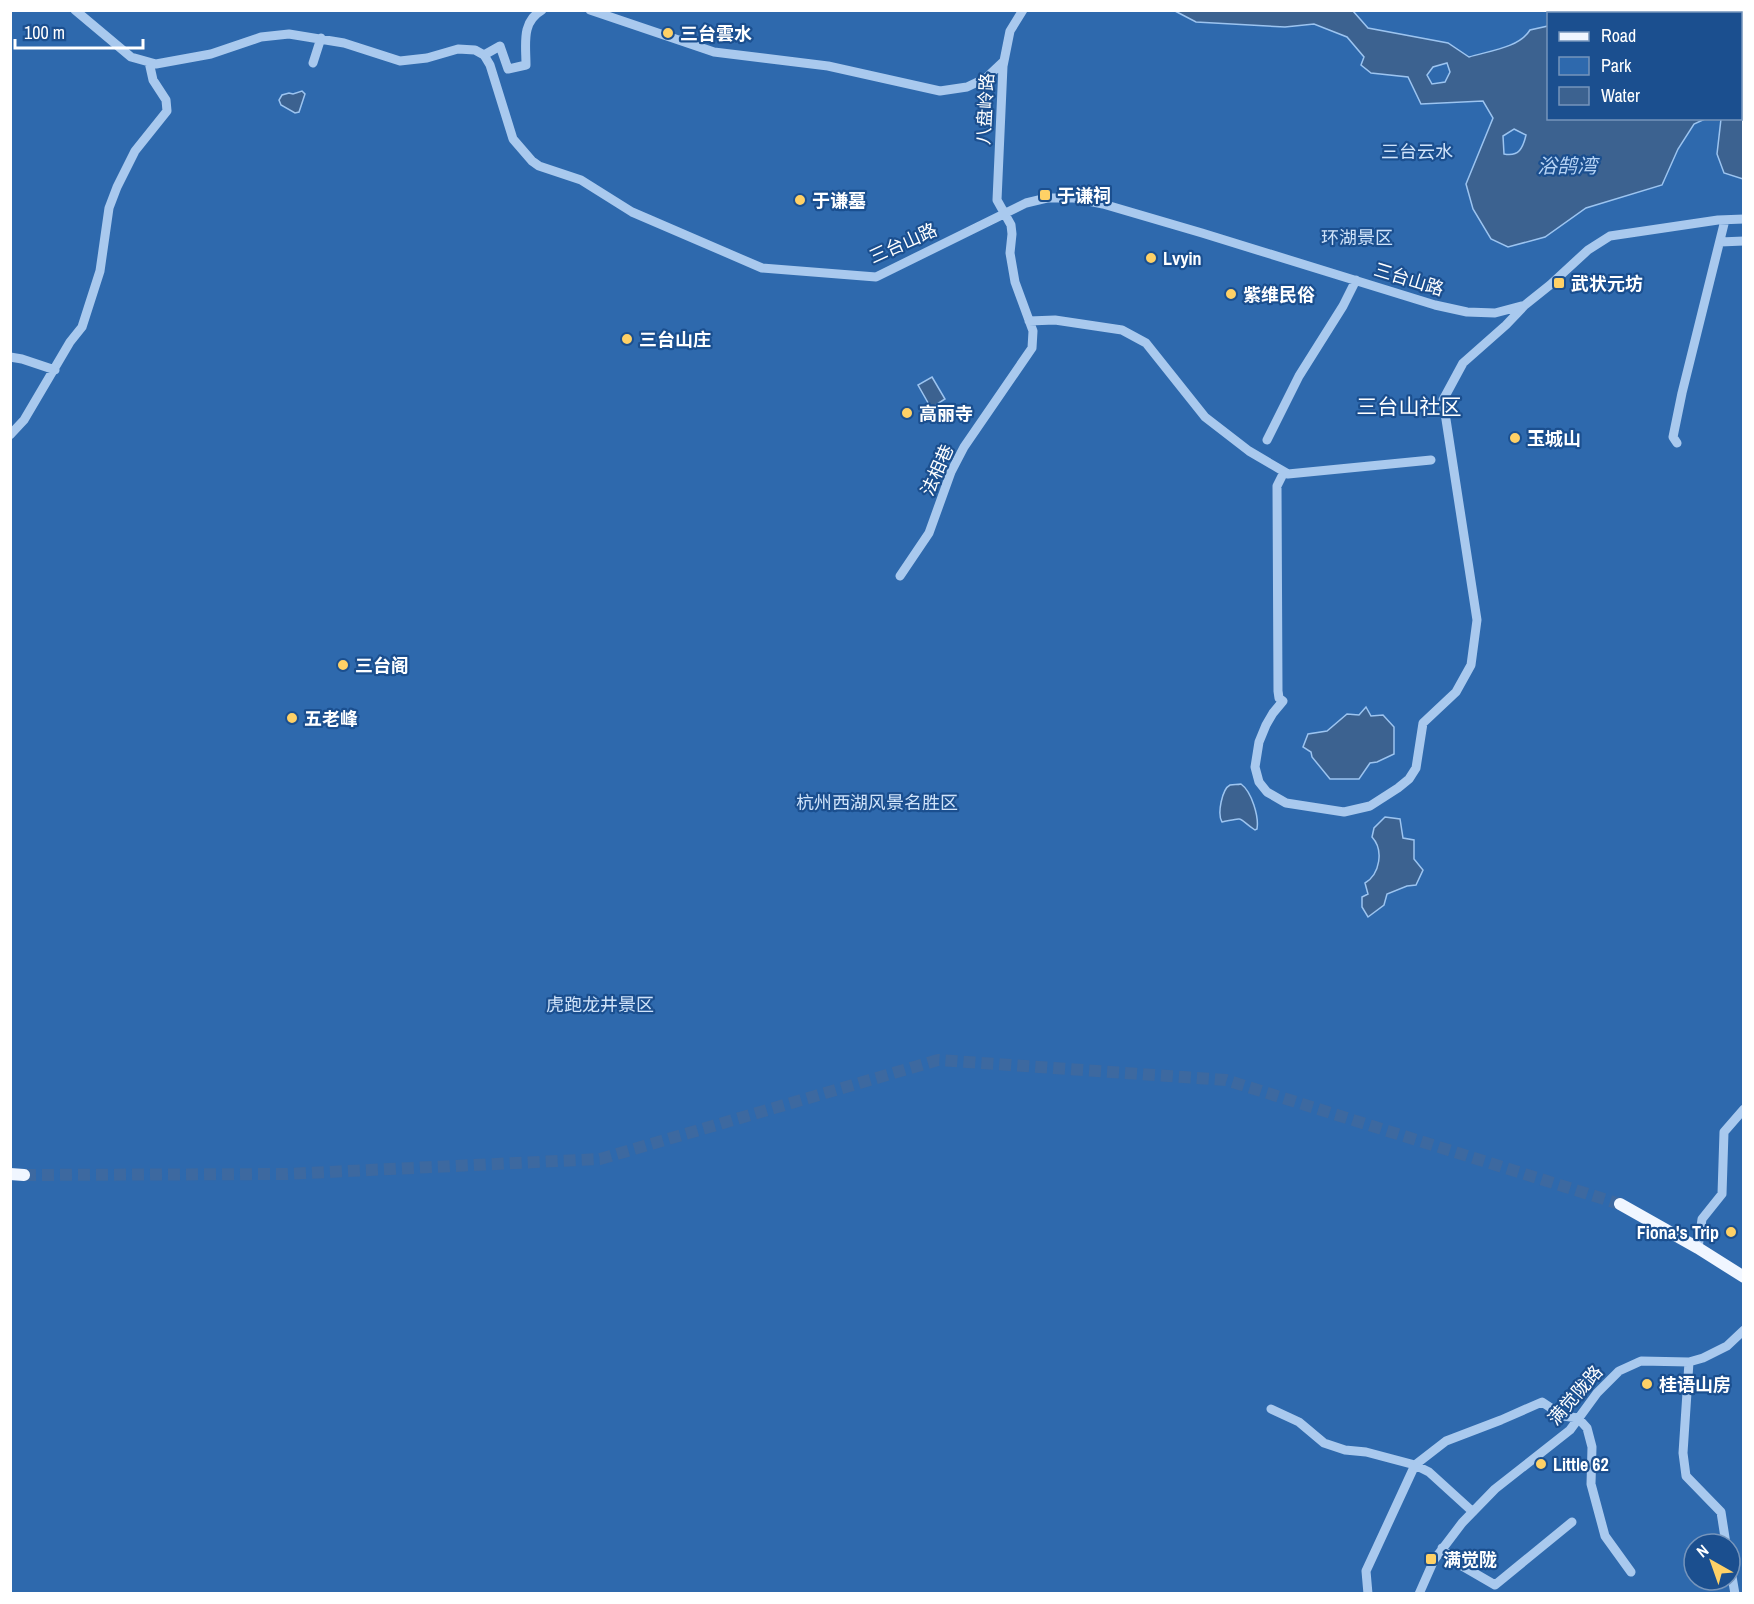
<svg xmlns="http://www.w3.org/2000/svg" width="1754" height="1604" font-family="'Archivo Narrow','Noto Sans SC',sans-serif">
  <rect width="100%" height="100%" fill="#1b4f8f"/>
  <path fill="#2e69ad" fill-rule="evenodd" d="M 11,11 L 1743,11 L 1743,1593 L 11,1594 ZM 1548,14 L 1740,14 L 1740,118 L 1548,118 ZM 1694,1544 L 1730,1544 L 1730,1580 L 1694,1580 Z"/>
  <path fill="#3c6290" stroke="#9cc4f0" stroke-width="1.5" fill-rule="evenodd" d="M 1731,10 L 1732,13 L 1625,14 L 1618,11 Z
    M 1175,11 L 1353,11 L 1368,28 L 1448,43 L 1469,57 C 1488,51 1519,48 1530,30 L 1548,26 L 1548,118 L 1705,119 L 1694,124 L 1678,149 L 1662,185 L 1586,208 L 1545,237 L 1508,247 L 1491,239 L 1473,209 L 1466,184 L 1493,118 L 1483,101 L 1421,104 L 1408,77 L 1371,73 L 1361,65 L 1364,57 L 1347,37 L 1314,24 L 1285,27 L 1196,22 ZM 1447,63 L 1450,72 L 1445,82 L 1432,84 L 1427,75 L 1433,67 ZM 1514,129 L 1526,135 C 1523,148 1519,157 1504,154 L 1503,136 Z
    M 1743,90 L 1743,179 L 1724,173 L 1717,154 L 1721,119 L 1740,118 L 1741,91 Z
    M 302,91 L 305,94 L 299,112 L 295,113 L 281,105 L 279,100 L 282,95 L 289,93 L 293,94 Z
    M 932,377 L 945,399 L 931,408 L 918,385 Z
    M 1366,707 L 1371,716 L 1383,715 L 1394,727 L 1394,754 L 1377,762 L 1370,763 L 1359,779 L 1330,779 L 1312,757 L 1311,752 L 1303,747 L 1308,734 L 1327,731 L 1347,714 L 1359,715 Z
    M 1241,784 C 1252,792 1259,817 1257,829 L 1255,830 C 1236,817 1246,817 1222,822 C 1217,814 1222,789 1230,785 C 1234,784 1237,785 1241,784 Z
    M 1385,817 L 1400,819 L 1403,838 L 1414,840 L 1414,859 L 1423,870 L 1416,885 L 1407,886 L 1387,894 L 1384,905 L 1368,917 L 1362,907 L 1362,897 L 1368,894 L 1365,883 C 1380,874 1384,850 1372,837 L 1374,828 Z"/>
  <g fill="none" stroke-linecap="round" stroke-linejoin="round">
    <path stroke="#3d69a0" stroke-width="12" stroke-dasharray="12 6" stroke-linecap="butt" d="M 24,1175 L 286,1174 L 600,1159 L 938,1060 L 1226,1080 L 1620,1204"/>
    <path stroke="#a9c9ee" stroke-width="9" d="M 75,10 L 131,57 L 156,64 L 211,54 L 261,37 L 289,34 L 344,43 L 400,61 L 427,58 L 458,49 L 475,50 L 484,55 L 490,65 L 513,139 L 532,161 L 539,166 L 581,180 L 632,212 L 762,268 L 876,277 L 1026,203 L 1047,198 L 1074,198 L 1103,204 L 1202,233 L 1435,305 L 1467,312 L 1495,313 L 1525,305 L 1550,285 L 1588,250 L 1610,236 L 1718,220 L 1744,219
      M 590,10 L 714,52 L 828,66 L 940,91 L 967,87 L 986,78 L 1004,61
      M 484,55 L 500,46 L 508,69 L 526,65 C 526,44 521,22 542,10
      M 313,63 L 321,38
      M 1720,242 L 1744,241
      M 1029,321 L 1055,320 L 1122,330 L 1146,343 L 1205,417 L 1249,451 L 1288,474 L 1431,460
      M 10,357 L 22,359 L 55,370
      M 10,435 L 24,420 L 70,342 L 82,327 L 100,271 L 109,208 L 117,187 L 135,151 L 167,111 L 166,100 L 153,80 L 149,62
      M 1267,440 L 1299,376 L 1343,306 L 1356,280
      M 1677,443 L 1673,437 L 1682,393 L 1725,220
      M 1284,472 L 1277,486 L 1278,691 L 1279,698 L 1283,701 L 1273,713 L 1266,725 L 1259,742 L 1255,767 L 1259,782 L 1267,792 L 1286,803 L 1344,812 L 1370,806 L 1398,788 L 1409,779 L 1416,768 L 1423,723 L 1456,692 L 1471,665 L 1477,620 L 1443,400 L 1463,363 L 1506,325 L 1524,306
      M 900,576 L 929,533 L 951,472 L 964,447 L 1032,348 L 1033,331 L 1015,282 L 1010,253 L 1012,234 L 1011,225 L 997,200 L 1003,66 L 1010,31 L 1023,10
      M 1698,1248 L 1702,1219 L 1722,1194 L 1724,1132 L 1744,1109
      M 1689,1362 L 1683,1453 L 1686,1476 L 1721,1512 L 1726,1544
      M 1271,1409 L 1299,1422 L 1324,1443 L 1345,1450 L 1366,1452 L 1415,1465 L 1429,1472 L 1473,1512
      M 1442,1548 L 1457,1563 L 1495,1585 L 1572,1522
      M 1730,1565 L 1735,1594
      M 1368,1594 L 1366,1571 L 1415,1465 L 1446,1441 L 1501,1420 L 1542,1402 L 1563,1416 L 1578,1418 L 1587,1428 L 1592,1447 L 1591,1484 L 1605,1536 L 1631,1572
      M 1419,1594 L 1434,1560 L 1462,1523 L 1495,1489 L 1570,1430 L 1597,1393 L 1619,1371 L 1641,1361 L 1689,1362 L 1703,1358 L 1727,1346 L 1744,1330"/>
    <path stroke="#f0f6ff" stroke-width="12" d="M 10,1174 L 24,1175
      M 1620,1204 L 1698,1248 L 1744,1277"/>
  </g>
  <g fill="#ffd166" stroke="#1b4f8f" stroke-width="2">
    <circle cx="668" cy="33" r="6"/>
    <rect x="1039" y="189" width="12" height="12" rx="3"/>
    <circle cx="800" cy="200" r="6"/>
    <circle cx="1151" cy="258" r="6"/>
    <rect x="1553" y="277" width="12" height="12" rx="3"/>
    <circle cx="1231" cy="294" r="6"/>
    <circle cx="627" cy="339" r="6"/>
    <circle cx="907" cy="413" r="6"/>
    <circle cx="1515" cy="438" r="6"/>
    <circle cx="343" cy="665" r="6"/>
    <circle cx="292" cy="718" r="6"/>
    <circle cx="1731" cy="1232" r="6"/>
    <circle cx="1647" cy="1384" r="6"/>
    <circle cx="1541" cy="1464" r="6"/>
    <rect x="1425" y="1553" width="12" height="12" rx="3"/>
  </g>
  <g text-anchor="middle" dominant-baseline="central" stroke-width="4.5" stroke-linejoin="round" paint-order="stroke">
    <g font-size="18" font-weight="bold" fill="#fff" stroke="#1b4f8f" text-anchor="start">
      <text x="680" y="33">三台雲水</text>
      <text x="1057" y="195">于谦祠</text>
      <text x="812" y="200">于谦墓</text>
      <text x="1163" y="258">Lvyin</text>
      <text x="1571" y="283">武状元坊</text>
      <text x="1243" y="294">紫维民俗</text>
      <text x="639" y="339">三台山庄</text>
      <text x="919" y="413">高丽寺</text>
      <text x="1527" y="438">玉城山</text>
      <text x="355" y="665">三台阁</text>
      <text x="304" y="718">五老峰</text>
      <text x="1719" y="1232" text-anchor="end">Fiona's Trip</text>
      <text x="1659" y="1384">桂语山房</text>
      <text x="1553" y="1464">Little 62</text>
      <text x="1443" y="1559">满觉陇</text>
    </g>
    <g font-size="18" fill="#fff" stroke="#1b4f8f">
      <text transform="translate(985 109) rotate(-87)">八盘岭路</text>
      <text transform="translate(903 243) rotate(-24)">三台山路</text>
      <text transform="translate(1409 279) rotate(17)">三台山路</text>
      <text transform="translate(937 470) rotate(-66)">法相巷</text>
      <text transform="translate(1575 1395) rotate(-49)">满觉陇路</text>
    </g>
    <g font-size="18" fill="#cfe3fa" stroke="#1b4f8f">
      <text x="1417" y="151">三台云水</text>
      <text x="1357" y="237">环湖景区</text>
      <text x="877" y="802">杭州西湖风景名胜区</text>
      <text x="600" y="1004">虎跑龙井景区</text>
    </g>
    <g font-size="20" font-style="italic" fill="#b5d3f5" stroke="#1b4f8f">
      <text x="1567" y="165">浴鹄湾</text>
    </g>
    <g font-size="21" fill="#fff" stroke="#1b4f8f">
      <text x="1409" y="406">三台山社区</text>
    </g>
  </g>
  <rect width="1754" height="1604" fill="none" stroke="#ffffff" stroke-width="24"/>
  <rect x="1547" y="12" width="195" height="108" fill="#1b4f8f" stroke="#7695bc" stroke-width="1.5"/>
  <rect x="1559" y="32" width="30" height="9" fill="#f0f6ff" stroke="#7695bc" stroke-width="1.5"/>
  <text x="1601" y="42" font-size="18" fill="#ffffff">Road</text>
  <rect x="1559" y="57" width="30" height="18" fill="#2e69ad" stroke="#7695bc" stroke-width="1.5"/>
  <text x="1601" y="72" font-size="18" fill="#ffffff">Park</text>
  <rect x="1559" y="87" width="30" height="18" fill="#3c6290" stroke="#7695bc" stroke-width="1.5"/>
  <text x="1601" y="102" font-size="18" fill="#ffffff">Water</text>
  <g transform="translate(1712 1562) rotate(320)"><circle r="28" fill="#1b4f8f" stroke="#7695bc" stroke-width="1.5"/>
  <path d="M0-4.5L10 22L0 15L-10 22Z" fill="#ffd166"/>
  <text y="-9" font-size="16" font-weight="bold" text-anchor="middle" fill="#ffffff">N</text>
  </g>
  <path d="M15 39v9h128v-9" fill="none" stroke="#ffffff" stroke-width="3"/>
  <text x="24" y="39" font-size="18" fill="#ffffff" stroke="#1b4f8f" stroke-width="4.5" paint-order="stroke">100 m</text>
</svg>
